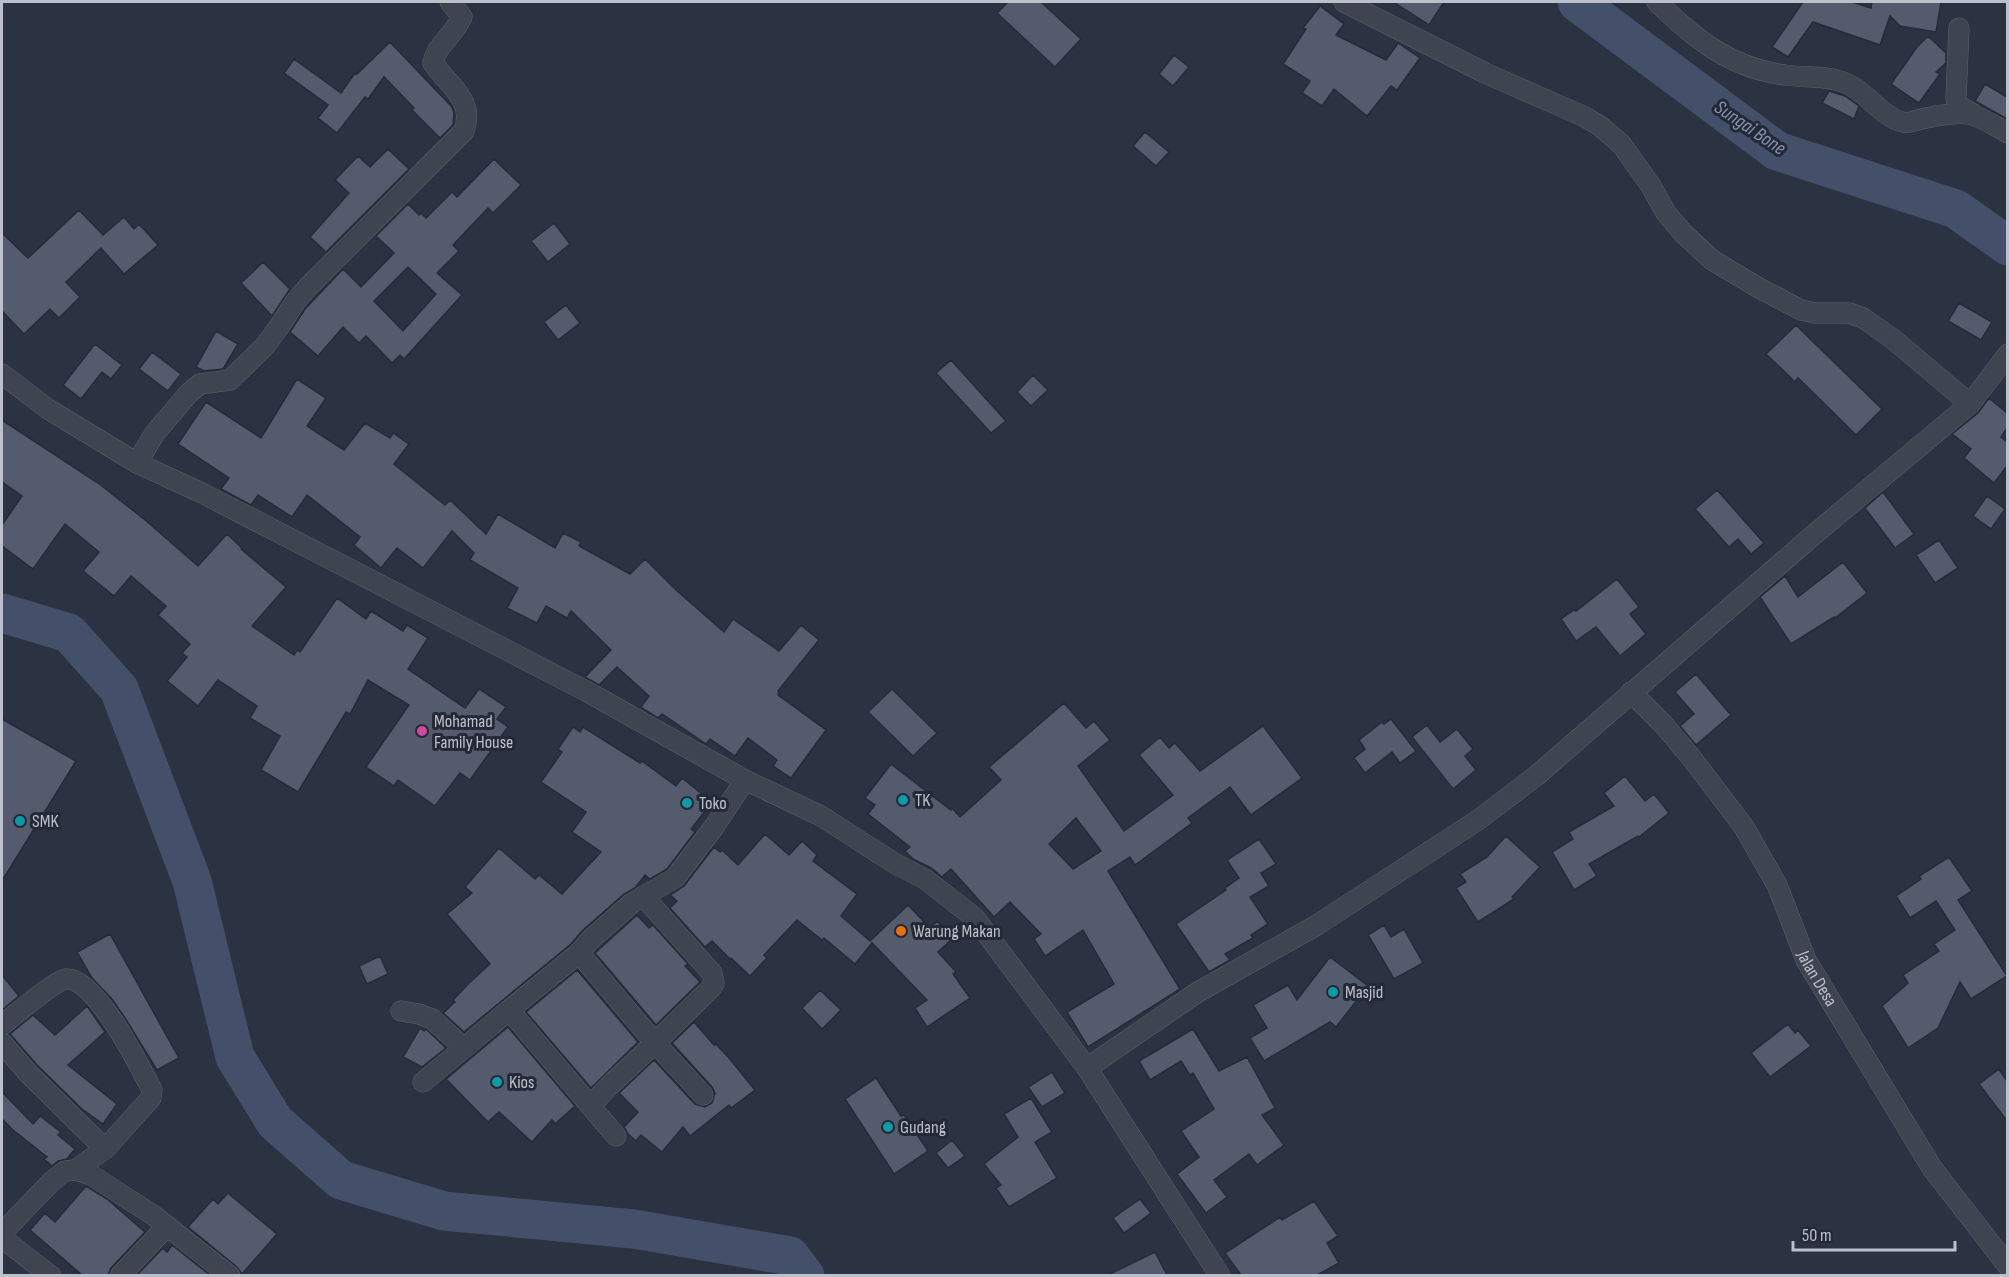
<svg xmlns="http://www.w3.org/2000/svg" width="2009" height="1277" font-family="'Sofia Sans Condensed',sans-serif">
  <rect width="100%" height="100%" fill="#2b3241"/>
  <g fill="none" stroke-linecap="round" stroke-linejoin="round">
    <path stroke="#44506a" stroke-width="39" d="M 1577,2 L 1777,151 L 1956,209 L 2008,246
      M 2,613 L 69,633 L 119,689 L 192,881 L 235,1057 L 275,1122 L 341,1180 L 444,1211 L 634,1229 L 790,1256 L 805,1276"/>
  </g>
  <path fill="#545b6c" stroke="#252b39" stroke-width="1.5" fill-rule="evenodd" d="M 1008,2 L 1041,2 L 1081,39 L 1055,67 L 997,13 Z
    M 1393,2 L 1444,2 L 1429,25 Z
    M 1803,2 L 1852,2 L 1871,8 L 1872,2 L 1941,2 L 1936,32 L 1900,26 L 1890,16 L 1880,45 L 1813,22 L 1788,57 L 1772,47 Z
    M 1320,6 L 1344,24 L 1336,35 L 1386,60 L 1398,43 L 1420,58 L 1397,90 L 1391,86 L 1367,116 L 1334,89 L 1322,106 L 1302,93 L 1310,81 L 1283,64 L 1306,29 L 1303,28 Z
    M 1928,36 L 1946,53 L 1946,63 L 1936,72 L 1940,74 L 1919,103 L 1891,84 L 1917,47 Z
    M 390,42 L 452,107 L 454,113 L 453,125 L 440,138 L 412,110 L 414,108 L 384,77 L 368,99 L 365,97 L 337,133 L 318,118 L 328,105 L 284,73 L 294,59 L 341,93 L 355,73 L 357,74 Z
    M 1174,55 L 1189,67 L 1173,86 L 1159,74 Z
    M 1985,84 L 2007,97 L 2007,119 L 1975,101 Z
    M 1829,91 L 1845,96 L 1859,106 L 1854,119 L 1822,103 Z
    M 1145,132 L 1169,152 L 1156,166 L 1133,146 Z
    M 388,149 L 409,169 L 326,252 L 310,237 L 349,193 L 335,180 L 358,156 L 370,167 Z
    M 494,159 L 521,185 L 493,213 L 488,208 L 453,245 L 459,251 L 437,273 L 462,295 L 404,359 L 400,355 L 392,363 L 366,336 L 359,343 L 343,327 L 318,356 L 290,332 L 305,309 L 343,269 L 361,287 L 394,253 L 376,236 L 408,204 L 419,215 L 421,213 L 426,218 L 452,192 L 457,197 ZM 408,267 L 436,294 L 403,331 L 374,301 Z
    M 79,210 L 103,235 L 124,217 L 134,229 L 139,224 L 158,245 L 124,274 L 101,248 L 66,282 L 80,297 L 59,318 L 50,309 L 24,334 L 2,311 L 2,233 L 28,258 Z
    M 554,223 L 570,244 L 548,262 L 531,241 Z
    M 263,262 L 290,289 L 272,316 L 241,283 Z
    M 1959,303 L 1992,322 L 1981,340 L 1948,321 Z
    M 566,305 L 580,323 L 558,340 L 544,322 Z
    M 1796,325 L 1882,409 L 1856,435 L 1798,378 L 1795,382 L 1766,354 Z
    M 216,331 L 238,344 L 223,369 L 204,371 L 196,367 Z
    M 95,344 L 122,365 L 111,379 L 102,372 L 81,399 L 63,385 Z
    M 152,352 L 181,374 L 168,391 L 139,369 Z
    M 951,360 L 1006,421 L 991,433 L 936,373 Z
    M 1033,375 L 1048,390 L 1031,406 L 1017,392 Z
    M 297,379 L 326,398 L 307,426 L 344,450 L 365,423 L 390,438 L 393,433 L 409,444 L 394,464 L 445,505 L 450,500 L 486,534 L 498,514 L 555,548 L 563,533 L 581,542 L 579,546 L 630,574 L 645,559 L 675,589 L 724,632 L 733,619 L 779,651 L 801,625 L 819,640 L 778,691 L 779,692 L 778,695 L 826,730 L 791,778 L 773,766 L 777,760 L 748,738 L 735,756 L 710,739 L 706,744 L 662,714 L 658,718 L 645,710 L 641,707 L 649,696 L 617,667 L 599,685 L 585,677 L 611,650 L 571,611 L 567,618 L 546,606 L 537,623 L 507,608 L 518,588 L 470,560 L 474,553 L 452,531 L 423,568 L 397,548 L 381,568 L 354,545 L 360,537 L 307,495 L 292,517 L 258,495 L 251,505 L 221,489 L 229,478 L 178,444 L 206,402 L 261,438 Z
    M 1989,398 L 2007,413 L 2007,428 L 2001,437 L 2007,442 L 2007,466 L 1994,483 L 1964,458 L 1971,449 L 1952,434 L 1978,413 Z
    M 2,420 L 98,483 L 144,519 L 198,566 L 227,534 L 242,548 L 241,549 L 286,587 L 252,626 L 294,655 L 297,650 L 300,652 L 337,598 L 366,619 L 371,611 L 403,631 L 407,625 L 428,638 L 408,669 L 465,708 L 479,689 L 506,707 L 497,719 L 508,727 L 470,780 L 460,773 L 435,806 L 398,780 L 394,786 L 366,767 L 409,705 L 368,680 L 350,714 L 346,712 L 298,792 L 261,770 L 280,736 L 250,718 L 257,706 L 218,680 L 198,706 L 167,681 L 187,657 L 182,653 L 190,644 L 158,615 L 166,606 L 131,576 L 114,596 L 83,571 L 99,552 L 65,524 L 33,569 L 2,546 L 2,525 L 22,496 L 2,482 Z
    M 1717,490 L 1764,543 L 1751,554 L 1738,539 L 1729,547 L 1695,509 Z
    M 1883,492 L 1914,534 L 1895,548 L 1865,508 Z
    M 1987,496 L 2005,509 L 1991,529 L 1973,516 Z
    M 1939,540 L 1958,568 L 1935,583 L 1916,555 Z
    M 1843,562 L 1867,593 L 1835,618 L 1834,617 L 1791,644 L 1760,597 L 1785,576 L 1798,597 Z
    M 1617,579 L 1639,607 L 1630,614 L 1646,634 L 1620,656 L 1596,627 L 1576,641 L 1561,619 L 1574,610 L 1576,611 Z
    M 1696,674 L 1731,715 L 1696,745 L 1680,726 L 1694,714 L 1675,692 Z
    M 892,689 L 937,733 L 913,756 L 868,712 Z
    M 1064,703 L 1086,728 L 1094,721 L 1110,740 L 1078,766 L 1124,831 L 1173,795 L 1139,755 L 1160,737 L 1169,748 L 1175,743 L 1200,771 L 1263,726 L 1302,778 L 1251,815 L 1230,787 L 1188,818 L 1192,823 L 1135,865 L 1130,857 L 1108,871 L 1180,989 L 1088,1047 L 1067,1012 L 1114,984 L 1083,930 L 1045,956 L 1034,939 L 1041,934 L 1010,902 L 994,917 L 951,869 L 942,877 L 931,868 L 913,859 L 905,851 L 910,847 L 868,814 L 875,805 L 865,798 L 891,764 L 951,810 L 952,808 L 960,817 L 1001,780 L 989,767 ZM 1076,818 L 1101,851 L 1073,869 L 1049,844 Z
    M 2,719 L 76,761 L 2,881 Z
    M 1391,719 L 1416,751 L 1400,763 L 1392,752 L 1365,773 L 1354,758 L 1365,749 L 1359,740 L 1382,722 L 1384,724 Z
    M 1427,725 L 1440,742 L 1457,729 L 1473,749 L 1465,756 L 1476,770 L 1453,789 L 1412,737 Z
    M 573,727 L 580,732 L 583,727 L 640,763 L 642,761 L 676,786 L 682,778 L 712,802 L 691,829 L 695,832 L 667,869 L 650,879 L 645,875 L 635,888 L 624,894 L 582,931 L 571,944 L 464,1032 L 443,1013 L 455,1002 L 453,1000 L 469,983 L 490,964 L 447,914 L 472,893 L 465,887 L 499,848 L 535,879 L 539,875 L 562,894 L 601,852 L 572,832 L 586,812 L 541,782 L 562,752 L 558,749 Z
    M 1625,776 L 1645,801 L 1654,794 L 1669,813 L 1639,837 L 1638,836 L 1589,864 L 1597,876 L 1574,890 L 1552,852 L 1573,839 L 1569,832 L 1614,806 L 1604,793 Z
    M 765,834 L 789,855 L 802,841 L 817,855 L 813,861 L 857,894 L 841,916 L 870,941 L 908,905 L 930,928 L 937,921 L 953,938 L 938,952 L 956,972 L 953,974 L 970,998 L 927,1027 L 915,1008 L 927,1000 L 872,943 L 855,964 L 824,938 L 822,940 L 797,920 L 764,955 L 767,958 L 750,976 L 731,958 L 730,959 L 712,941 L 705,947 L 670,908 L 677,901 L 670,895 L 684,886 L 714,847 L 720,852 L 722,850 L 738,865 Z
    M 1506,836 L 1540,867 L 1512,897 L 1514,899 L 1478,922 L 1456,888 L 1466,882 L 1460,874 L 1487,857 Z
    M 1259,839 L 1276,864 L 1261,873 L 1269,886 L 1250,897 L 1268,924 L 1251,935 L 1253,938 L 1225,954 L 1230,960 L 1209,972 L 1176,924 L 1226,890 L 1225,888 L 1239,878 L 1227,860 Z
    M 1949,857 L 1972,891 L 1958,900 L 2007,976 L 1971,999 L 1960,982 L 1938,1028 L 1908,1048 L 1882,1006 L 1908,983 L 1903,975 L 1939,951 L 1934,944 L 1955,930 L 1936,901 L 1910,918 L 1896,896 L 1921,879 L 1919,876 Z
    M 637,915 L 649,928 L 653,925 L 688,964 L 685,966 L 700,982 L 656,1025 L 595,953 Z
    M 1384,925 L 1391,937 L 1404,929 L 1423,963 L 1394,979 L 1368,935 Z
    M 110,934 L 179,1058 L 157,1070 L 125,1018 L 112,999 L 92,978 L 77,952 Z
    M 380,956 L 388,974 L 367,984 L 359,966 Z
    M 1330,957 L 1368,986 L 1336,1027 L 1330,1022 L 1264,1061 L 1250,1038 L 1267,1028 L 1253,1005 L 1288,985 L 1297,1000 Z
    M 577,970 L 638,1042 L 591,1088 L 526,1012 Z
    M 2,975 L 19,996 L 2,1010 Z
    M 820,990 L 841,1010 L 822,1029 L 802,1008 Z
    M 87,1006 L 105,1032 L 68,1065 L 117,1104 L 103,1124 L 82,1109 L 37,1065 L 10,1034 L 33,1015 L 55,1035 Z
    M 694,1022 L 714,1045 L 716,1044 L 729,1058 L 755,1090 L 731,1108 L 729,1105 L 690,1136 L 683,1127 L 662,1152 L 641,1135 L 636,1141 L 628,1134 L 624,1127 L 638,1112 L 619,1093 L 654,1060 L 695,1104 L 705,1107 L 712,1103 L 715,1093 L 712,1087 L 672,1043 Z
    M 1788,1024 L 1795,1033 L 1798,1030 L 1811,1046 L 1770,1077 L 1751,1053 Z
    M 508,1027 L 575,1106 L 555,1124 L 552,1120 L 532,1142 L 499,1112 L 488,1122 L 446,1079 Z
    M 420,1028 L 424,1031 L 426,1029 L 446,1048 L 422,1067 L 403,1057 Z
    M 1193,1029 L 1219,1071 L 1247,1057 L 1275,1108 L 1262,1115 L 1284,1145 L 1257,1165 L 1249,1154 L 1214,1180 L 1227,1197 L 1206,1213 L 1177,1174 L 1199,1157 L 1181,1131 L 1214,1109 L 1193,1073 L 1190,1075 L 1181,1061 L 1150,1080 L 1139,1061 Z
    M 1999,1069 L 2007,1081 L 2007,1121 L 1979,1084 Z
    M 1052,1072 L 1065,1093 L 1042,1107 L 1028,1087 Z
    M 876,1078 L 901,1116 L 904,1115 L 928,1151 L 894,1174 L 845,1099 Z
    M 2,1092 L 33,1124 L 40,1116 L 61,1132 L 58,1135 L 75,1149 L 67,1159 L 58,1161 L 52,1166 L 44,1159 L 47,1157 L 13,1130 L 2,1119 Z
    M 1031,1098 L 1052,1132 L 1035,1142 L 1057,1178 L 1009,1207 L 996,1188 L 1001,1185 L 984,1164 L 1018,1137 L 1004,1114 Z
    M 952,1140 L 965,1156 L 948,1168 L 936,1153 Z
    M 86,1186 L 107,1199 L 145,1232 L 111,1268 L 108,1275 L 82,1275 L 30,1230 L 45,1213 L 55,1222 Z
    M 228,1193 L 277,1234 L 242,1274 L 237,1267 L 188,1227 L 213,1199 L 218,1204 Z
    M 1140,1199 L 1151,1213 L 1124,1233 L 1113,1218 Z
    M 1314,1201 L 1338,1236 L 1327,1243 L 1339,1263 L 1317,1275 L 1241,1275 L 1225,1253 L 1280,1217 L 1282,1220 Z
    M 172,1245 L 210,1275 L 137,1275 L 163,1248 L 167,1252 Z
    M 1155,1252 L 1167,1275 L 1108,1275 Z"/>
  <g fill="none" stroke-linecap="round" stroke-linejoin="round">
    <g stroke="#5d626f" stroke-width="21">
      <g id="street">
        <path d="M 1344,2 L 1485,73 L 1583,116 L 1600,126 L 1622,145 L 1651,186 L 1666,213 L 1683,233 L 1712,260 L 1759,288 L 1801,310 L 1814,313 L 1849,313 L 1863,318 L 1893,339 L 1970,404"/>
        <path d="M 1657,2 C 1695,39 1730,68 1785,75 C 1804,78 1824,75 1843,82 C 1866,90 1882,118 1903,122 C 1911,124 1918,119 1926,118 C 1938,115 1964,111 1975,116 C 1986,120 1997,127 2008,133"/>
        <path d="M 1959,28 L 1956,98 L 1957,105 L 1973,114"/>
        <path d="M 2,374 L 48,409 L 137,463 L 204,494 L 586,691 L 745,780 L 821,816 L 894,863 L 925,879 L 975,918 L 1087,1068 L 1220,1276"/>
        <path d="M 137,463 L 155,433 L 189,393 L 200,384 L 230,380 L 265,346 L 281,324 L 295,302 L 307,288 L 464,131 C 475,100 449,86 433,63 C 436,45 455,34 462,17 L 450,2"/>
        <path id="s1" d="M 1631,692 L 1663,724 L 1690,756 L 1744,827 L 1777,885 L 1806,960 L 1932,1168 L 2008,1266"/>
        <path d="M 579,953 L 655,1043 L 703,1095"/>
        <path d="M 401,1011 L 419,1014 L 432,1019 L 464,1048 L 509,1010"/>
        <path d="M 2,1025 C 12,1017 56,980 66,979 C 95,976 140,1067 152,1090 L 151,1098 L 105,1149"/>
        <path d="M 2,1043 L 28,1073 L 105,1149 L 75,1170"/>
        <path d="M 1087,1068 L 1198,992 L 1317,925 L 1478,820 L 1536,776 L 1817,532 L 1970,404 L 2008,354"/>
        <path d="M 423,1082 L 464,1048"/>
        <path d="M 590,1106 L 609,1086 L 655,1043 L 711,988 L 714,983 L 712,973 L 643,896"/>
        <path d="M 616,1136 L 509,1010 L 579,953 L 590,940 L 632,903 L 675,878 L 714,827 L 745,780"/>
        <path d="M 2,1233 L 52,1181 L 65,1171 L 75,1170 L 91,1175 L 153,1215 L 230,1276"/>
        <path d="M 2,1238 L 51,1276"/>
        <path d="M 120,1276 L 167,1226"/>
      </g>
    </g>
    <use href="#street" stroke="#3f4451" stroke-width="20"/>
  </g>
  <circle fill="#d1479c" stroke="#232937" stroke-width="2" cx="422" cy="731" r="6"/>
  <g fill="#0f9aa8" stroke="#232937" stroke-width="2">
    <circle cx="903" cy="800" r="6"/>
    <circle cx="687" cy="803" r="6"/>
    <circle cx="20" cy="821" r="6"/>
    <circle cx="1333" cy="992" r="6"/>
    <circle cx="497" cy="1082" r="6"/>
    <circle cx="888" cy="1127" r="6"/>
  </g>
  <circle fill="#e8710a" stroke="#232937" stroke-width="2" cx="901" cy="931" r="6"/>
  <g text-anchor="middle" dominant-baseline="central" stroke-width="6" stroke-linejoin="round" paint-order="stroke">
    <g font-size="18" fill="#bcc0cb" stroke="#232937" text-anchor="start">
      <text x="434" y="721">Mohamad<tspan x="434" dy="21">Family House</tspan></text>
      <text x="915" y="800">TK</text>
      <text x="699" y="803">Toko</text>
      <text x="32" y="821">SMK</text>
      <text x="913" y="931">Warung Makan</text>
      <text x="1345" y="992">Masjid</text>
      <text x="509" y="1082">Kios</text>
      <text x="900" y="1127">Gudang</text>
    </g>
    <g font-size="18" fill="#bcc0cb" stroke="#232937">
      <text stroke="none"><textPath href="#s1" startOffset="345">Jalan Desa</textPath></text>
    </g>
    <g font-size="20" font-style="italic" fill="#8693af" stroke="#232937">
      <text transform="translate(1750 128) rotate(34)">Sungai Bone</text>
    </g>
  </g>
  <rect width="2009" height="1277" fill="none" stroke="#bcc0cb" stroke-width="6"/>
  <path d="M1793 1241v9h162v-9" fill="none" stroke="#bcc0cb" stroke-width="3"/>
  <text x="1802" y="1241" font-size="18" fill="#bcc0cb" stroke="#232937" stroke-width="4.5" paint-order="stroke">50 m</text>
</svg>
